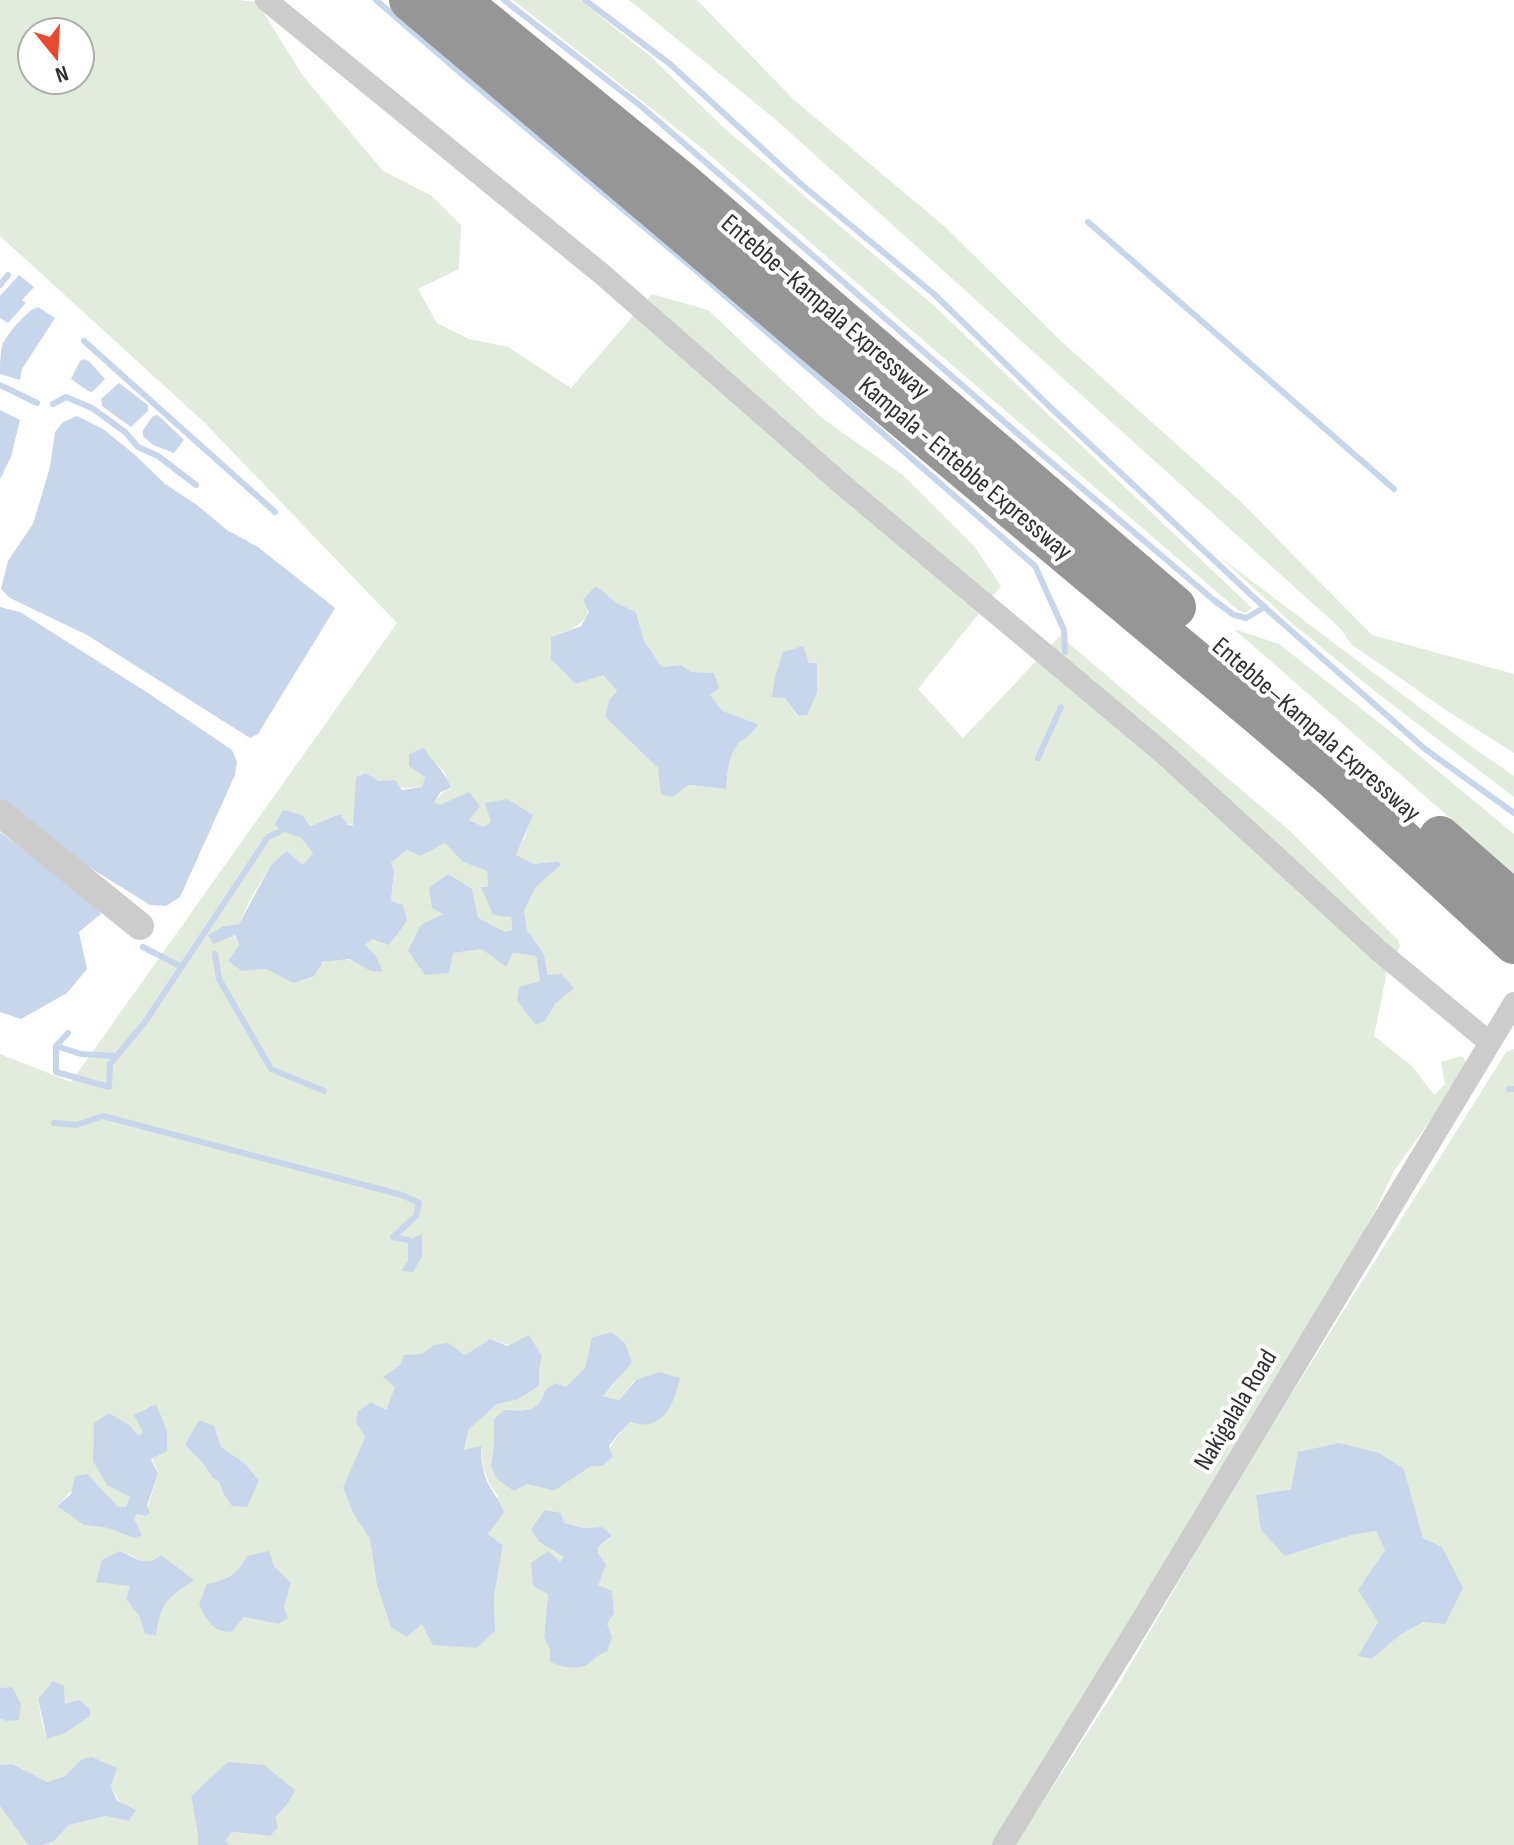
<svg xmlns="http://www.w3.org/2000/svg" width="1514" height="1845" font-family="'Sofia Sans Condensed',sans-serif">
  <rect width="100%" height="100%" fill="#fff"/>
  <path fill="#e1ecdc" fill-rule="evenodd" d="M 0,0 L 239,0 L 257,2 L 303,76 L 383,171 L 432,196 L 461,225 L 459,269 L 418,289 L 437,323 L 469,339 L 508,347 L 571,388 L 652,294 L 708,310 L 822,418 L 904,476 L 974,546 L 1001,586 L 918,689 L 963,738 L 1060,636 L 1290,831 L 1398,940 L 1400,946 L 1387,972 L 1374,1036 L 1412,1066 L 1434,1095 L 1445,1084 L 1441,1062 L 1462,1056 L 1469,1066 L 1394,1171 L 1375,1211 L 1319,1308 L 994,1845 L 229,1845 L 226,1840 L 232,1832 L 270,1836 L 278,1828 L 276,1817 L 288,1803 L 242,1764 L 228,1762 L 191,1796 L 198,1835 L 198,1845 L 41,1845 L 53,1842 L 69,1825 L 106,1816 L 129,1821 L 111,1786 L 82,1759 L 65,1776 L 46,1782 L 12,1764 L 0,1765 L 0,1719 L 7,1721 L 12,1687 L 0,1688 L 0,1054 L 71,1082 L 397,623 L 204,422 L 0,236 ZM 32,32 L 80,32 L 80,80 L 32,80 ZM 596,586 L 617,603 L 636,612 L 644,641 L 662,667 L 681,665 L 691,672 L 723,711 L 758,724 C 753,734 746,736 739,743 C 729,753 727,775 726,789 L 689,785 L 673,797 L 658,768 L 605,717 L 609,700 L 617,691 L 603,675 L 551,637 C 588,623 585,624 596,586 ZM 816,663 L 817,693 L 806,715 L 797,716 L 785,698 L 809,664 ZM 433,762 L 444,771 L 451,789 L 445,791 L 433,802 L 484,827 L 491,822 L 486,803 L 529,824 L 525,837 L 515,855 L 534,864 L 558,861 L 561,865 L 536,887 L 524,911 L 527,930 L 544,954 L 555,1004 L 546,1020 L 536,956 L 482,949 L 452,953 L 449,973 L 444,914 L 472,889 L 477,918 L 505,932 L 512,931 L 511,917 L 482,887 L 488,887 L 487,871 L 463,862 L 445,842 L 420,856 L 407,850 L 391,863 C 399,891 384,925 365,946 L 376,956 L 382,972 C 370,971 363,965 352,961 C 329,953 310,971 293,983 L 266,969 L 242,971 C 239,948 242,941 224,926 L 239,924 L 250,900 L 271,865 L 287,852 L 303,866 L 313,853 L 301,838 L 281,831 L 310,826 L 339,814 L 346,823 L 354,826 L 356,777 L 366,773 C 387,786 397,790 422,787 L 425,777 L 410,766 ZM 612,1332 L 625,1343 L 614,1384 L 603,1396 L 619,1400 L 635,1380 L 631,1422 C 616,1435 609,1447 602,1466 L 590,1467 L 554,1491 L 527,1484 L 491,1466 L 494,1445 L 494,1419 L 504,1410 C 515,1410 530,1413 538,1404 C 547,1395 541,1391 556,1383 L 566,1387 L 585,1368 L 592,1337 ZM 490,1339 L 542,1356 L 539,1372 L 539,1386 L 517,1400 L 497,1404 L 469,1429 L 464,1451 L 481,1447 C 482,1465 485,1482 498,1496 L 488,1534 L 503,1545 L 494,1597 L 495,1631 L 428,1632 L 422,1623 L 378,1585 L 370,1539 L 353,1513 L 343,1487 L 365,1437 L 386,1410 L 395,1387 L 404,1355 L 422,1354 L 433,1345 L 465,1355 ZM 129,1425 L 139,1437 L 143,1432 L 158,1474 L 145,1516 L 136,1514 L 134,1519 L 134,1538 L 108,1528 L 84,1525 L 57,1506 L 88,1474 L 118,1507 L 126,1507 L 130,1497 L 107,1484 ZM 185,1445 L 221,1447 L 246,1464 L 259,1481 L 246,1507 L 223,1493 L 219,1482 L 212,1477 L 205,1466 ZM 564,1523 L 584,1528 L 602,1527 L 612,1537 L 598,1547 L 597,1585 L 607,1624 L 550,1650 L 544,1637 L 548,1594 L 560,1563 L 564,1557 L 539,1542 ZM 120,1551 L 145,1562 L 155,1561 L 194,1580 C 167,1599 161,1602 155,1636 L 145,1634 L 139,1616 L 126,1599 L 130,1586 ZM 274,1566 L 291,1583 L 278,1624 L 244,1617 L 232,1632 L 221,1580 L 239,1571 ZM 64,1686 L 65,1704 L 47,1739 L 42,1723 L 38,1699 Z
    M 513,0 L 580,0 L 650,56 L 723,127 L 931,303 L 1252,608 L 1245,613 L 1238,610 L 895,316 L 703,149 Z
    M 629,0 L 697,0 L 794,100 L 944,226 L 1061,341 L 1240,501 L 1372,635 L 1514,674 L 1514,753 L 1449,712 L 1351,644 L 1340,628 L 775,119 Z
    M 1220,557 L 1472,747 L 1514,776 L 1514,797 L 1381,696 L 1294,625 Z
    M 1234,629 L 1279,644 L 1386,728 L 1514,834 L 1514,874 Z
    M 1514,1049 L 1514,1845 L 1015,1845 L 1121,1681 L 1242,1473 L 1506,1052 ZM 1404,1469 L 1423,1538 L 1442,1548 L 1425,1622 L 1400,1635 L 1372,1659 L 1359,1655 L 1378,1622 L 1359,1590 L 1385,1550 L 1376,1531 L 1352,1535 L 1285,1556 L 1256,1495 Z
    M 0,1806 L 28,1845 L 0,1845 Z"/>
  <path fill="#c8d6ec" d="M 19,275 L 34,287 L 22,300 L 26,303 L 8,323 L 0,318 L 0,296 Z
    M 38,307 L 55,318 L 22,369 L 20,380 L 0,374 C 0,365 0,355 2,346 C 6,335 27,310 38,307 Z
    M 84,359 L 89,361 L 105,379 L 92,392 L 88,391 L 71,379 L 80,361 Z
    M 119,383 L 148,405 L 148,411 L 131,427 L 102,406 L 101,399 Z
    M 0,410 L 20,420 L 11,457 L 0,479 Z
    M 158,415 L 184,440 L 174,453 L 153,445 L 143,436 L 143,430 L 153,416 Z
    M 77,416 L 103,429 L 134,454 L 165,484 L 197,505 L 227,530 L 258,547 L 335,608 L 258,734 L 250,738 L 87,635 L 10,598 L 1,589 L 8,561 L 33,524 L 50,467 L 55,432 L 63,422 Z
    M 596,586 L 617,603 L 636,612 L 644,641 L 662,667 L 681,665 L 691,672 L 714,673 L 719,688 L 710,695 L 723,711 L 758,724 C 753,734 747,736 739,743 C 729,753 727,775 726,789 L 689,785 L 673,797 L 661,794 L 658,768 L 605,717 L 609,700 L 617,691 L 603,675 L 575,684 L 551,659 L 551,637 L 581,626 L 589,612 L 583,599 Z
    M 0,607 L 20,612 L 148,693 L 232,750 L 237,762 L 235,775 L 180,897 L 166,906 L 150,905 L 36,834 L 0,803 Z
    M 803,646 L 809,663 L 817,663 L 817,693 L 807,715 L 798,716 L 785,698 L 772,697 L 775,677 L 783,652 Z
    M 424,748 C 434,765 444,769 451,788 L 441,792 L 434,802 L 440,805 L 469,792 L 480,806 L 469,820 L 484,827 L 491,822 L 485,803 L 507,799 L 533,815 L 516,855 L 534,864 L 558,861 L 561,865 L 536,887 L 524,911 L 527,930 L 544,954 L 548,975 L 561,974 L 574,988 L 555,1004 L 546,1020 L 536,1025 L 517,1001 L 519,987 L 540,981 L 536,956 L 513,953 L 506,967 L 482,949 L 453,953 L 449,973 L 425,975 L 408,951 L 421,925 L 443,914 L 432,908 L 429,888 L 448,874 L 472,889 L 478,918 L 505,932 L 512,930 L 511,917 L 493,915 L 481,887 L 488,887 L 487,871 L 463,862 L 445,843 L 420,856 L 407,850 L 391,863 L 394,871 L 391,901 L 403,905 L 407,921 L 389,945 L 372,939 L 365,945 L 376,956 L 383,972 L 371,971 L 349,959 L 323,962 L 314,976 L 293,983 L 266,969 L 242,971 L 228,961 L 239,945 L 235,935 L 213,944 L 208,935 L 224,926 L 239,924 L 271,865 L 287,851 L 303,865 L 313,853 L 301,838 L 281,831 L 275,824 L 283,810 L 302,815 L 310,826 L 340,814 L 348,825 L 353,826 L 356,777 L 366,773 L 379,781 L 395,780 L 402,790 L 422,787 L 425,777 L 409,766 L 409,754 Z
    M 0,832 L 96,903 L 101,914 L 79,932 L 87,969 L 67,993 L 21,1019 L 0,1012 Z
    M 422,1234 L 422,1256 L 413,1272 L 401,1271 L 408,1261 L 408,1240 Z
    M 612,1332 L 625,1343 L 632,1362 L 603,1396 L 619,1400 L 636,1380 L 659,1372 L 680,1378 C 674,1404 663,1433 631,1422 L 619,1433 L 609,1446 L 613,1457 L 602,1466 L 590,1467 L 554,1491 L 527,1484 L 514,1491 L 497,1479 L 491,1466 L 494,1445 L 494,1419 L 504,1410 C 515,1410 530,1413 538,1404 C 547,1394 540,1391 556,1383 L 566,1387 L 585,1368 L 592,1337 Z
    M 529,1335 L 542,1356 L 539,1372 L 539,1386 L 517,1400 L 497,1404 L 469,1429 L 464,1450 L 481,1446 C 481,1460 483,1475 490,1487 C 496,1497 499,1500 504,1512 L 488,1534 L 503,1545 L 494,1597 L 495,1631 L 477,1648 L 433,1645 L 422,1624 L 407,1637 L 391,1627 L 377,1585 L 370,1539 L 353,1513 L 343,1487 L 365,1437 L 356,1422 L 358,1411 L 371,1402 L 386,1410 L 395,1387 L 383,1377 L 400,1365 L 404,1355 L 422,1354 L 433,1345 L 448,1343 L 465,1355 L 490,1339 L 508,1346 Z
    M 156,1404 L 167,1431 L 167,1451 L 151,1459 L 158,1474 L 147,1506 L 150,1513 L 145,1516 L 137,1514 L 134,1519 L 142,1535 L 134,1538 L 108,1528 L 84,1525 L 57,1506 L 71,1494 L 75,1476 L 88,1474 L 118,1507 L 126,1507 L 130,1497 L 107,1485 L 93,1461 L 94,1423 L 109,1413 L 129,1425 L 139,1436 L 143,1432 L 134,1415 Z
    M 199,1420 L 214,1426 L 221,1447 L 246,1464 L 259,1481 L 247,1507 L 232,1506 L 223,1493 L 219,1482 L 212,1477 L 205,1466 L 185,1445 Z
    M 1339,1443 L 1379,1453 L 1404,1469 L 1423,1538 L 1442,1547 L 1463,1588 L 1445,1624 L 1424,1622 L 1400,1635 L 1372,1659 L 1358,1656 L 1378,1622 L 1358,1590 L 1385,1550 L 1376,1531 L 1352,1535 L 1285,1556 L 1261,1530 L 1256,1495 L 1291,1489 L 1298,1452 Z
    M 545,1510 L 561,1513 L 564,1523 L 584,1528 L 602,1527 L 612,1536 L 598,1547 L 598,1553 L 606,1565 L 598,1585 L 612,1591 L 614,1613 L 607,1624 L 612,1637 L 607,1652 C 596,1654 593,1663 584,1666 C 572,1670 560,1666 550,1662 L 550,1650 L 544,1637 L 548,1594 L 533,1586 L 531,1563 L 548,1551 L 560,1562 L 564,1557 L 539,1542 L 531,1529 Z
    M 120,1551 C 135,1558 147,1568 161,1555 L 194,1580 C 168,1598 160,1603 156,1636 L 145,1634 L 139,1616 L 126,1599 L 130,1586 L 96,1582 L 102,1560 Z
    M 269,1551 L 274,1566 L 291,1583 L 284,1607 L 288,1618 L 278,1624 L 244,1617 L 232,1632 C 212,1632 207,1621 199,1604 L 207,1584 C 228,1579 237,1575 247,1556 Z
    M 53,1681 L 64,1686 L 65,1704 L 79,1700 L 90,1709 L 90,1716 L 65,1733 L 47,1739 L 38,1699 Z
    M 12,1687 L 21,1704 L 19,1720 L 7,1721 L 0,1719 L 0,1688 Z
    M 92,1757 L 117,1768 L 111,1786 L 117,1801 L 136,1810 L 129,1821 L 106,1816 L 69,1825 L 53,1842 L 41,1845 L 28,1845 L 0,1806 L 0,1765 L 12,1764 L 47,1782 L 65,1776 L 82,1759 Z
    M 228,1762 L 264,1765 L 295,1790 L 288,1803 L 276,1817 L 278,1828 L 270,1836 L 232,1832 L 226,1840 L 229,1845 L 198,1845 L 198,1835 L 191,1796 Z"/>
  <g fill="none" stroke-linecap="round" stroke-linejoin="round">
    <path stroke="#c8d6ec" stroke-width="6" d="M 376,0 L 464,76 L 700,274 L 1035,566 L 1064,630 L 1065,652
      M 504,0 L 642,107 L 1031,445 L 1215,601 L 1234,615 L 1246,618 L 1265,607
      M 585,0 L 670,64 L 802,185 L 934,294 L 1050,407 L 1262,605 L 1425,749 L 1514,813
      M 1088,222 L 1394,489
      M 0,285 L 8,275
      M 84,341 L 275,512
      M 0,385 L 37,403
      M 53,404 L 66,397 L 92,408 L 125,432 L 138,447 L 158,456 L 196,485
      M 1038,758 L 1061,707
      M 143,947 L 182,967
      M 215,954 L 219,979 L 271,1069 L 324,1091
      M 68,1033 L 56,1046 L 81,1054 L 116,1056
      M 56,1046 L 56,1072 L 109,1087 L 110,1064 L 145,1022 L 268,837 L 281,831
      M 1509,1089 L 1514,1089
      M 54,1123 L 76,1125 L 103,1116 L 402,1195 L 419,1203 L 416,1216 L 393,1237 L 408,1240"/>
    <path stroke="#ccc" stroke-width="22" d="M 266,0 L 603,275 L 844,486 L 1163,753 L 1379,951 L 1490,1043
      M 1003,1845 L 1134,1633 L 1514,1003"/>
    <path stroke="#ccc" stroke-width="28" d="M 0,813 L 140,926"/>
    <path stroke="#969696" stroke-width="42" d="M 410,0 L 805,335 L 1256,712 L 1335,779 L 1514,943
      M 458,0 L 682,183 L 1175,607
      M 1440,837 L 1514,902"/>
  </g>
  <g text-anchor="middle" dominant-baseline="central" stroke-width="8" stroke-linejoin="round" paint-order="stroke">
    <g font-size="26" fill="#2f2f2f" stroke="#fff">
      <text transform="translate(825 307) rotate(41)">Entebbe–Kampala Expressway</text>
      <text transform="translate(965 469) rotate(40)">Kampala - Entebbe Expressway</text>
      <text transform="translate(1316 730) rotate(41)">Entebbe–Kampala Expressway</text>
      <text transform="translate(1236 1410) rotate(-59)">Nakigalala Road</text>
    </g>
  </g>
  <g transform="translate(56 56) rotate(162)"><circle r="38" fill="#ffffff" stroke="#acacac" stroke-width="2"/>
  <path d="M0-6L14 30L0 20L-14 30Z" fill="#e94a2e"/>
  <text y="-12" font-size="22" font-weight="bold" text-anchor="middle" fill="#2f2f2f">N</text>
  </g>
</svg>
